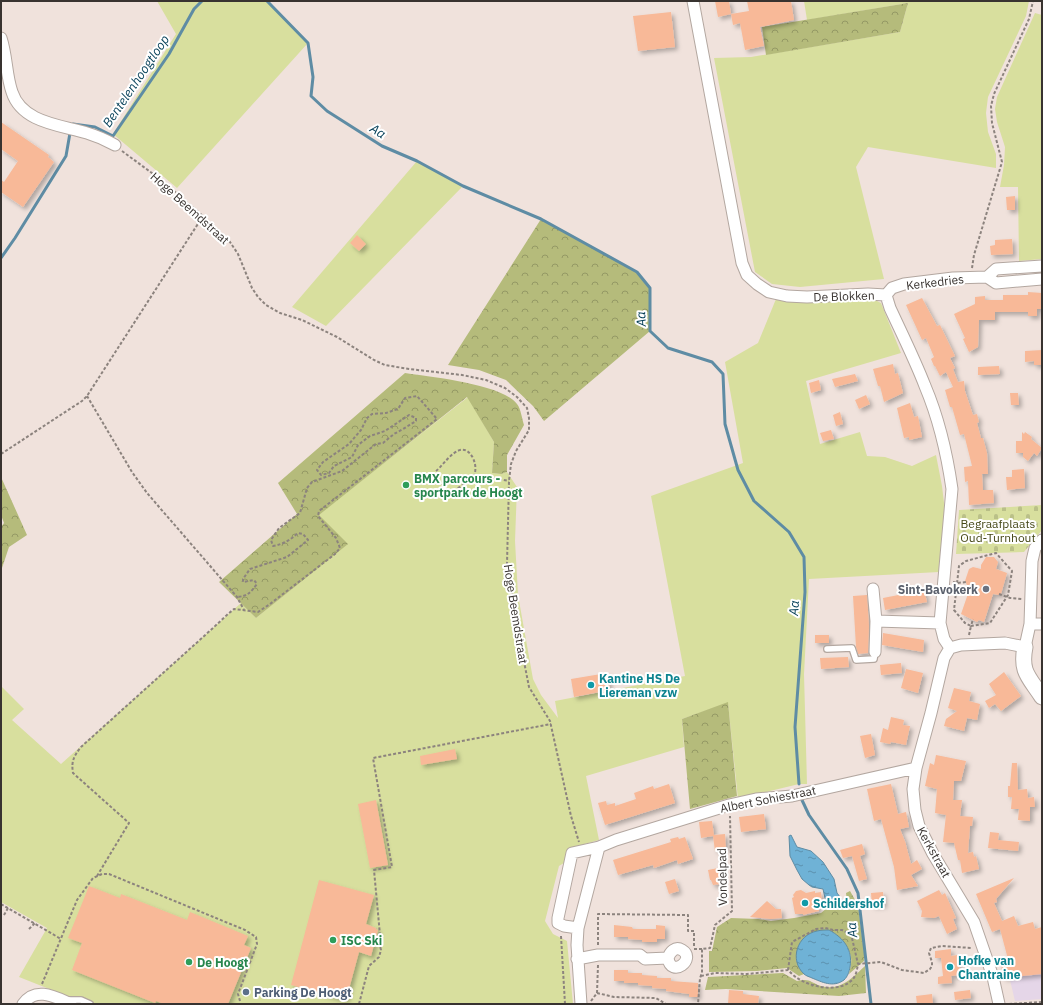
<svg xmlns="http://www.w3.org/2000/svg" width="1043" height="1005" font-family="'IBM Plex Sans',sans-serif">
  <defs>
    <pattern id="forest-crowns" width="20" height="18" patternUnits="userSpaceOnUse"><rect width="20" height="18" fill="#b5bb7b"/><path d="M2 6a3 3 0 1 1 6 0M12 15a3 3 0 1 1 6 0" fill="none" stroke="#949965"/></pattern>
    <pattern id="cemetery-stones" width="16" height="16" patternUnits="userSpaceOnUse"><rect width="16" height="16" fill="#d8df9e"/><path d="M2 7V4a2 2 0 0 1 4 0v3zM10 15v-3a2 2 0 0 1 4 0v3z" fill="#bac088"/></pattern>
    <pattern id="water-ripples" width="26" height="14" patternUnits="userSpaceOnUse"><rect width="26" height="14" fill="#6fb2d6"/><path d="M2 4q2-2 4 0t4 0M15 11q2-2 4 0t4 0" fill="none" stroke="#5c91ae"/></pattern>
    <filter id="shadow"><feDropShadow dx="3" dy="3" stdDeviation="2" flood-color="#0004"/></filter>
  </defs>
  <rect width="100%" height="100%" fill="#f0e2dc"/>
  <path fill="#e5d6e8" d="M 1042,952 L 1042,999 L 1015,1001 L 1010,980 L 1003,981 L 1001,963 Z"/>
  <path fill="#d8df9e" d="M 157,1 L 267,1 L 308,43 L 177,188 L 113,134 L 176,34 Z
    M 804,1 L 1029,1 L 1026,16 L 988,97 L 986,113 L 988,132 L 996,154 L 996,168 L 868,147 L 856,167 L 884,279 L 800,287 L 772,284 L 755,272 L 714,58 L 751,57 L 900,32 L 908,3 L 807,20 Z
    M 1035,13 L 1042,15 L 1042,259 L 1019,261 L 1018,187 L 1000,187 L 1004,165 L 1005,147 L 997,122 L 995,109 L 997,97 Z
    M 417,161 L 463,186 L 326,326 L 292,307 Z
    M 776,299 L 818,301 L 875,300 L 881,303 L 901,353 L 806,381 L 820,444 L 860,432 L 867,456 L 885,457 L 912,466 L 936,455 L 942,486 L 945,511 L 939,572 L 809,579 L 804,674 L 807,784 L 799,784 L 738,799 L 728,703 L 682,719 L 684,747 L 586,776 L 599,840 L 574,847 L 567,861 L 559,866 L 545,921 L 553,934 L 567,941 L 573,1004 L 87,1004 L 19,977 L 47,928 L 1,902 L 1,686 L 24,709 L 12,720 L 61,764 L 241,603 L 256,618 L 347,544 L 318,515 L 468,397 L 494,442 L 492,473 L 501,474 L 507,472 L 517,487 L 515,541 L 518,595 L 533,679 L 541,695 L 558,718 L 555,701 L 685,676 L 651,496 L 743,463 L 725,362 L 758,343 Z"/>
  <path fill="url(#forest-crowns)" d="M 908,3 L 900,32 L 766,55 L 762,27 Z
    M 541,219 L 637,272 L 650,288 L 650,331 L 544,421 L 533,406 L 506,380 L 479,370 L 448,365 Z
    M 405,373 C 431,377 502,384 517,404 C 521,409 522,419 524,425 L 507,455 L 507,472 L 501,474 L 492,473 L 494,442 L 467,397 L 319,515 L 348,544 L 256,618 L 219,582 L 297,514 L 278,483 Z
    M 1,477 L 27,535 L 9,547 L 1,571 L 1,527 L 4,523 L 1,515 Z
    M 728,702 L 737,796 L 690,809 L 682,719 Z
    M 850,891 L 858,905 L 864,952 L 864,961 L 849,974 C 850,969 852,962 851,958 C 849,945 839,936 829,930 L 796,960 L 804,974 L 799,976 L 787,968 L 757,971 L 709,972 L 709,951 L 712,951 L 717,927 L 731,918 L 758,919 L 771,921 L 794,918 L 821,913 L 827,908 L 844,905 L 847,901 L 846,893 Z
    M 865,966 L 866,993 L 839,996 L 726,989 L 705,990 L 708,977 L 783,973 L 797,981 C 811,978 809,982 821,986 C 840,992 853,977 865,966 Z"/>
  <path fill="url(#cemetery-stones)" d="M 1042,505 L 1042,530 L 1024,552 L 956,554 L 959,510 Z"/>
  <path fill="url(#water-ripples)" stroke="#5e8ca4" d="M 791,835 L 797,847 L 811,851 L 823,862 L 834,879 L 837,893 L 844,902 L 830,905 L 825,898 L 823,889 L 812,887 L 809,885 L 802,879 L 797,870 L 790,856 L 789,836 Z
    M 829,930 C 844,938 853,950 850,967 C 849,972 848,976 844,980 C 833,988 822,982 812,978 C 810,977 806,976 804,974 C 789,960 797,935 817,931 C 821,930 825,930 829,930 Z"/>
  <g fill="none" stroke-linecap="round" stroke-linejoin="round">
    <path stroke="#5e8ca4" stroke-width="3" d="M 267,1 L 308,43 L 313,77 L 311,96 L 327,111 L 382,146 L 417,161 L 463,186 L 541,219 L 637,272 L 650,288 L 650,331 L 668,348 L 712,362 L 723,374 L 725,424 L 738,470 L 754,501 L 789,532 L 804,557 L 805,592 L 795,727 L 799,784
      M 72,126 L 73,124 L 95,127 L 113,136 L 169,54 L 194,9 L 202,1
      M 1,258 L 15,238 L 66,156 L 70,133
      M 801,798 L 809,815 L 847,869 L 858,893 L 871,1004"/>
  </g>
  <path fill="#f8b998" filter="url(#shadow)" d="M 715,1 L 729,1 L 731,14 L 749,11 L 747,1 L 791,1 L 794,20 L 760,27 L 764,46 L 745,50 L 740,23 L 733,25 L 731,14 L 718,17 Z
    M 671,12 L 675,47 L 638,51 L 633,16 Z
    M 1,122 L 49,155 L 48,157 L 54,162 L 23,207 L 1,192 L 1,180 L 4,182 L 18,161 L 1,149 Z
    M 1015,196 L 1015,210 L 1007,210 L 1006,197 Z
    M 357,235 L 366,244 L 359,251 L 350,243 Z
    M 1012,239 L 1013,254 L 991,255 L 990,246 L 995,245 L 995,240 Z
    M 1028,292 L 1042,293 L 1042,309 L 1037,309 L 1037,316 L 1028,316 L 1028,312 L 995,312 L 995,320 L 979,320 L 978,347 L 969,352 L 963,339 L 965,338 L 954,314 L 975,304 L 975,297 L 985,296 L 985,300 L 1003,300 L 1003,295 L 1028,295 Z
    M 922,298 L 937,326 L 940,325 L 955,356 L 950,358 L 955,368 L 953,369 L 958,382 L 964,381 L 965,391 L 973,415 L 977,414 L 979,422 L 977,423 L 981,438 L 983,438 L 987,453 L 988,474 L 982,474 L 983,490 L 993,490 L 994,503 L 969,505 L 968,481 L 965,482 L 964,467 L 972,466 L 964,434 L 960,435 L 952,407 L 950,407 L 945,390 L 953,387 L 946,372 L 940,376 L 935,366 L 934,366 L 931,359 L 934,357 L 926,338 L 922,340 L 906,305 Z
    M 1042,350 L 1042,365 L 1034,365 L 1034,361 L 1025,362 L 1025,351 Z
    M 893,364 L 895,374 L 898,373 L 903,393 L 884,402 L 880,386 L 878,386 L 873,369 Z
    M 999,366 L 1000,374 L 978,375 L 978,367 Z
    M 855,374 L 858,381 L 835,387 L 832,379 Z
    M 819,380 L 821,390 L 811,393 L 809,383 Z
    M 1010,393 L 1018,393 L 1019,405 L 1011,405 Z
    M 866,395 L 870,404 L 859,409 L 855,400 Z
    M 910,403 L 914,417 L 918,416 L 922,437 L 909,440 L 909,437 L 904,438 L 897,408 Z
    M 840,412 L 843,424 L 836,426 L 833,415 Z
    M 831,430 L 834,439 L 823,441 L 820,433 Z
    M 1022,432 L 1024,434 L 1025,432 L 1032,437 L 1031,439 L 1042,448 L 1037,456 L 1034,453 L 1028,461 L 1023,457 L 1023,453 L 1016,453 L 1016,441 L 1022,441 Z
    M 1024,469 L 1025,488 L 1007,490 L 1006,477 L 1012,477 L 1012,470 Z
    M 986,557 L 994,557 L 998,562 L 996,569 L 1007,573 L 1001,594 L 999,595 L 993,594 L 984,622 L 979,620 L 977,622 L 961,614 L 971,585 L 967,585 L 965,581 L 969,569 L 973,567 L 981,569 L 981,565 Z
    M 924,590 L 927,602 L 885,610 L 883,598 Z
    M 867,595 L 869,626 L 868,653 L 858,654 L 856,647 L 853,596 Z
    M 883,633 L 924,640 L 923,652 L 882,645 Z
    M 815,635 L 829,635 L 829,643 L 815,643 Z
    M 848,657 L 849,667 L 821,669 L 820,658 Z
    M 901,663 L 902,673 L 881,675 L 880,665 Z
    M 906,669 L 923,673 L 918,693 L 901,688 Z
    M 1004,672 L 1021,696 L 1001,711 L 995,704 L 989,708 L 985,701 L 996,695 L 989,684 Z
    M 607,673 L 610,690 L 574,697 L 571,679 Z
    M 954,688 L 971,692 L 969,701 L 980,704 L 977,720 L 967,718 L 964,731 L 944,726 L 946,719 L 957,711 L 948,708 Z
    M 891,717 L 904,720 L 903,725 L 910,726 L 906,745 L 891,742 L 890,744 L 880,742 L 883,728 L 888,730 Z
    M 871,734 L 875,755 L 865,758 L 860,736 Z
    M 455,749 L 457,759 L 421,765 L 420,756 Z
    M 936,755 L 966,761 L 961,781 L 954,781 L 953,800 L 962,800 L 960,816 L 973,817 L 972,826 L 970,826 L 968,853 L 973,852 L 974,857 L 976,856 L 979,869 L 962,873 L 960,860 L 958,860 L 954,843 L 943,842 L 946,815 L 935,813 L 937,789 L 925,786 L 930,763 L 934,765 Z
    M 1012,763 L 1017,763 L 1018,790 L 1027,789 L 1028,798 L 1034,797 L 1035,807 L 1030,807 L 1030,821 L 1018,820 L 1019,809 L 1011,809 L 1012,797 L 1008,797 L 1008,786 L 1010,786 Z
    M 669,784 L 675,803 L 605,825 L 598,803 L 606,801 L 607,805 L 615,803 L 615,806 L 636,799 L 634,793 L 653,786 L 654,789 Z
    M 891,784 L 898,814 L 906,812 L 909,827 L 900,829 L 906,844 L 906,845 L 911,864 L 917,860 L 922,869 L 911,875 L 918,886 L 897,890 L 894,867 L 881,819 L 874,821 L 867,789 Z
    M 376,800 L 388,865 L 370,868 L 358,804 Z
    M 764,814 L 766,829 L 741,832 L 739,817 Z
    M 712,821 L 714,835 L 725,834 L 726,849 L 715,851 L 713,836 L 701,838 L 699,822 Z
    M 990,832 L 999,833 L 998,840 L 1019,842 L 1018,851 L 988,848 Z
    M 678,837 L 679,839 L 685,837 L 693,859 L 678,864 L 677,860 L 654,868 L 653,865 L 618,875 L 613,860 L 671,842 L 670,839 Z
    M 862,844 L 865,854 L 860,856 L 867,879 L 859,881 L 852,856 L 843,858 L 840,850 Z
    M 718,868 L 721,884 L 713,885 L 711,880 L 710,880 L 708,870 Z
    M 1014,878 L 996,899 L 997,902 L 994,903 L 1002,921 L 1014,916 L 1018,926 L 1033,922 L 1035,929 L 1042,927 L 1042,974 L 1003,978 L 1001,964 L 1009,963 L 1000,929 L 992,932 L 976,894 Z
    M 675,879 L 679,891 L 669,894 L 665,882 Z
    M 319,880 L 374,895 L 366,924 L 376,928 L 376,929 L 378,930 L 371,956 L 359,952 L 346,1000 L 291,985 Z
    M 89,886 L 120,898 L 121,894 L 187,920 L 190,912 L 248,936 L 244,945 L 251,948 L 228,1004 L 164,1004 L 156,1001 L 155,1003 L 72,970 L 82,943 L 68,938 Z
    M 801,890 L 806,893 L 815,891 L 815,893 L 821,892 L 822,900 L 817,901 L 819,911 L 803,915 L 803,914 L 795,914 L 792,898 L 794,897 L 793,895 L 796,891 Z
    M 939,890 L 942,895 L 945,893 L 956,918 L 953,919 L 957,929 L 947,934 L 939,916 L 934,918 L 921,917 L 922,911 L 917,901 Z
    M 883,892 L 884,905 L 872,906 L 871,893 Z
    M 767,901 L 776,909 L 781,909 L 782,918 L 771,919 L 750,917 Z
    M 614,925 L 632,927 L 633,929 L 656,929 L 656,925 L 665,926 L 665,939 L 657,939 L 657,942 L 642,942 L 642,940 L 628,939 L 628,937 L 614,937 Z
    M 951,949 L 951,956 L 958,955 L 960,975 L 951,976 L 952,983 L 938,984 L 938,977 L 943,976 L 941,958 L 935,958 L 935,951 Z
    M 614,970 L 628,970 L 628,973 L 642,973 L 642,975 L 657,976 L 657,978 L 671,978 L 671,981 L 698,983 L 698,997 L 689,997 L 689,994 L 666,991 L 666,989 L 652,988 L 652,986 L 638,985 L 638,983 L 624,983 L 624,981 L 614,981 Z
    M 729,990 L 743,991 L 743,994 L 759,996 L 758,1004 L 728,1004 Z
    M 970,990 L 971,998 L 955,1000 L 954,992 Z
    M 932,994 L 933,1004 L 917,1004 L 916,996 Z"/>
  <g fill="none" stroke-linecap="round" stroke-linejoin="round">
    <g stroke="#b3a7a0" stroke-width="8">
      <path id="lane" d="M 827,649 L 852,648 L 856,660 L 874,659 L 875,652
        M 68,1000 L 81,1000 L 90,1004"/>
    </g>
    <g stroke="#b3a7a0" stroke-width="13">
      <path id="street" d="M 693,1 L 742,263 L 747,275 L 757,284 L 769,292 L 787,296 L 807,297 L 868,294 L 886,295
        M 1,38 C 7,56 6,75 12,92 C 22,123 61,125 87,133 C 97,136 106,140 115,145
        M 987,277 L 996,269 L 1042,266
        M 886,295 L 890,308 C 902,334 915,360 925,386 C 939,419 947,454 952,489 L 940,623 L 944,639 L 950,648
        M 886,295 L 892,288 L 904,284 L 953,278 L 987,277 L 996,283 L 1042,279
        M 873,589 L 876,621 L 875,652
        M 876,621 L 940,623
        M 1030,624 L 1042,624
        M 578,928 L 564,926 L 558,923 L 558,918 L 572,853 L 599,847 L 616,840 L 729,805 L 756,799 L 792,796 L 916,768
        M 577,959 L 598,955 L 640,955 L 645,959 L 668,958 C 671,979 697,959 682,950 C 675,946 670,952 668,958
        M 23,1004 C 36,986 55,997 71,1004
        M 581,1004 L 577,945 L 578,928 L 599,847
        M 999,1004 L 993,977 L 974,922 L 933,854 L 919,826 L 915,810 L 913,789 L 916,768 L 931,713 L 944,658 L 950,648 L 961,645 L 1005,643 L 1025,647 L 1030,624 L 1032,561 L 1035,548 L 1042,540"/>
    </g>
    <g stroke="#b3a7a0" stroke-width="17">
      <path id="secondary" d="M 1025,647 C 1020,672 1029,677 1042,697"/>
    </g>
    <path stroke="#8c837e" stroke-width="2" stroke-dasharray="3 2" stroke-linecap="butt" d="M 122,151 L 160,179 L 203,216 L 230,242 L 238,254 L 252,288 L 258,297 L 266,305 L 280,313 L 302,320 L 337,337 L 374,360 L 385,365 L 409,369 L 462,375 L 486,380 L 505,388 L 517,397 L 527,408 L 529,418 L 529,430 L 516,451 L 511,464 L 509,481 L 507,564 L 516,621 L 529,687 L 550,721 L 571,816 L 579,842
      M 972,268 L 974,255 L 1002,162 L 992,123 L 991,106 L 994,94 L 1029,19 L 1033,1
      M 87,396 L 132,472 L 147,493 L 237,597 L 244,610
      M 1,454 L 82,401 L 87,396 L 203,216
      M 436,471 C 445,464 461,436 473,458 C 476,465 476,470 474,477
      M 442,484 L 447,491 L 452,491 L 460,487 L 474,477 L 481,476 L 509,481
      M 953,582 L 957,583 L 967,582
      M 999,594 L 1010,598 L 1022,599
      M 969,635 L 971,626 L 965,623 L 954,610 L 959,566 L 966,561 L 996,553 L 1012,571 L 1008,595 L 990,623 L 971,626 L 973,619
      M 97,876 L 129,823 L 73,773 C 71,761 74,756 81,747 L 213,628 L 228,614 L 234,609 L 258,612 L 270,604 L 335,554 L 340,548 L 336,538 L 318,516 L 319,511 L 437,419 L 417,396 L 405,398 L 398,409 L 386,413 L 372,414 L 367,418 L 361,430 L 349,444 L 323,462 L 317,470 L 321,475 L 329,473 L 334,466 L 352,457 L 358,445 L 370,436 L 385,431 L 409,415 L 416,418 L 416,421 L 403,429 L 394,434 L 383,443 L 376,444 L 342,471 L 312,482 L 307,488 L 300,513 L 279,528 L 271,540 L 273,546 C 284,544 290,540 298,533 L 303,534 L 308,540 L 287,557 L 250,569 L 243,579 L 243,582 L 254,580 L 257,584 C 250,593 248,596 237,597
      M 1,904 L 61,939
      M 4,915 L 8,908
      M 29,929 L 35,923
      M 561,936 L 565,1004
      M 598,945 L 598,914 L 688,915 L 688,931 L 694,931 L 694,947
      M 694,949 L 702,949
      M 788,970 L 792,942 L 816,929 L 825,928 L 833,930 L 842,930 L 848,933 L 852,938 L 858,964
      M 701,976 L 715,973 L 747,974 L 788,970 C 791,973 794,976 797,978 C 811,987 837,993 851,981 C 856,977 857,970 858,964 L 881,962 L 902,970 L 924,973 L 930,969 L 932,966 L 932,962 L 929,953 L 931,948 L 942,946 L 972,948
      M 42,984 L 77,900 L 93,878 L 102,874 L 109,874 L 245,930 L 256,937 L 257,944 L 238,994 L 240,1001
      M 597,993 L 598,965
      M 591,1001 L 597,993 L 614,997 L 656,998 L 666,1004 L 698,1004 L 700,978 L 702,973 L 702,949 L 710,948 L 715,925 L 732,911 L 730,816
      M 359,1004 L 369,966 L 379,957 L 381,950 L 379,942 L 380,935 L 374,870 L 392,867 L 373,758 L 551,724
      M 1009,1004 L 1042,1002"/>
    <use href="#lane" stroke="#fff" stroke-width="5.5"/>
    <use href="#street" stroke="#fff" stroke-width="11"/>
    <use href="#secondary" stroke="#fff" stroke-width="15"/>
  </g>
  <g fill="#2e9e5b" stroke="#fff" stroke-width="1.5">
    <circle cx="406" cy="485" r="4"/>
    <circle cx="333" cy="940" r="4"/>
    <circle cx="189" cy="962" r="4"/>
  </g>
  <circle fill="#6b7280" stroke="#fff" stroke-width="1.5" cx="986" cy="589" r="4"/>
  <g fill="#0f9aa8" stroke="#fff" stroke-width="1.5">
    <circle cx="591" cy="685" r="4"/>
    <circle cx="805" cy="903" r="4"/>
    <circle cx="950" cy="967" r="4"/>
  </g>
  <circle fill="#5c6f8a" stroke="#fff" stroke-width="1.5" cx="246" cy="992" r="4"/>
  <g text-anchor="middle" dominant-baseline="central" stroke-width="4" stroke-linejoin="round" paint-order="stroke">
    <g font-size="12" fill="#383330" stroke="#fff">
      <text transform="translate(190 208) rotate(42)">Hoge Beemdstraat</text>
      <text transform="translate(935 282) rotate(-7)">Kerkedries</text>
      <text transform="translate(844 296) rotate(-2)">De Blokken</text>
      <text transform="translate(516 614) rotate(81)">Hoge Beemdstraat</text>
      <text transform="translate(768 799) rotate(-11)">Albert Sohiestraat</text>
      <text transform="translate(934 852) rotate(61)">Kerkstraat</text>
      <text transform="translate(722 877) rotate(-91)">Vondelpad</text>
    </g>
    <g font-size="12" font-weight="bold" fill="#27864d" stroke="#fff" text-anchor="start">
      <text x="414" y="478">BMX parcours -<tspan x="414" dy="14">sportpark de Hoogt</tspan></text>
      <text x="341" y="940">ISC Ski</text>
      <text x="197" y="962">De Hoogt</text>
    </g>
    <g font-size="12" fill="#454817" stroke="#fff">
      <text x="998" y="523">Begraafplaats<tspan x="998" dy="14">Oud-Turnhout</tspan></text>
    </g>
    <g font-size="12" font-weight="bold" fill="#5b616d" stroke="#fff" text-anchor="end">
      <text x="978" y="589">Sint-Bavokerk</text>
    </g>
    <g font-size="12" font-weight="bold" fill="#0d838f" stroke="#fff" text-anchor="start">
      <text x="599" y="678">Kantine HS De<tspan x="599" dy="14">Liereman vzw</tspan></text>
      <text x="813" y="903">Schildershof</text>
      <text x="958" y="960">Hofke van<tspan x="958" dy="14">Chantraine</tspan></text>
    </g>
    <g font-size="12" font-weight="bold" fill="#4e5e75" stroke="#fff" text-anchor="start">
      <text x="254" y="992">Parking De Hoogt</text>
    </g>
    <g font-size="13" font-style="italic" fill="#003c55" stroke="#fff">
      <text transform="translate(136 81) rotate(-56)">Bentelenhoogtloop</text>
      <text transform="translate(378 131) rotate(32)">Aa</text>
      <text transform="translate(641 319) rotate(-93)">Aa</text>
      <text transform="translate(794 608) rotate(-86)">Aa</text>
      <text transform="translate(852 930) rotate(-96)">Aa</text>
    </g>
  </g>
  <rect width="1043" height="1005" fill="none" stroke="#383330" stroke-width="4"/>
</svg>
